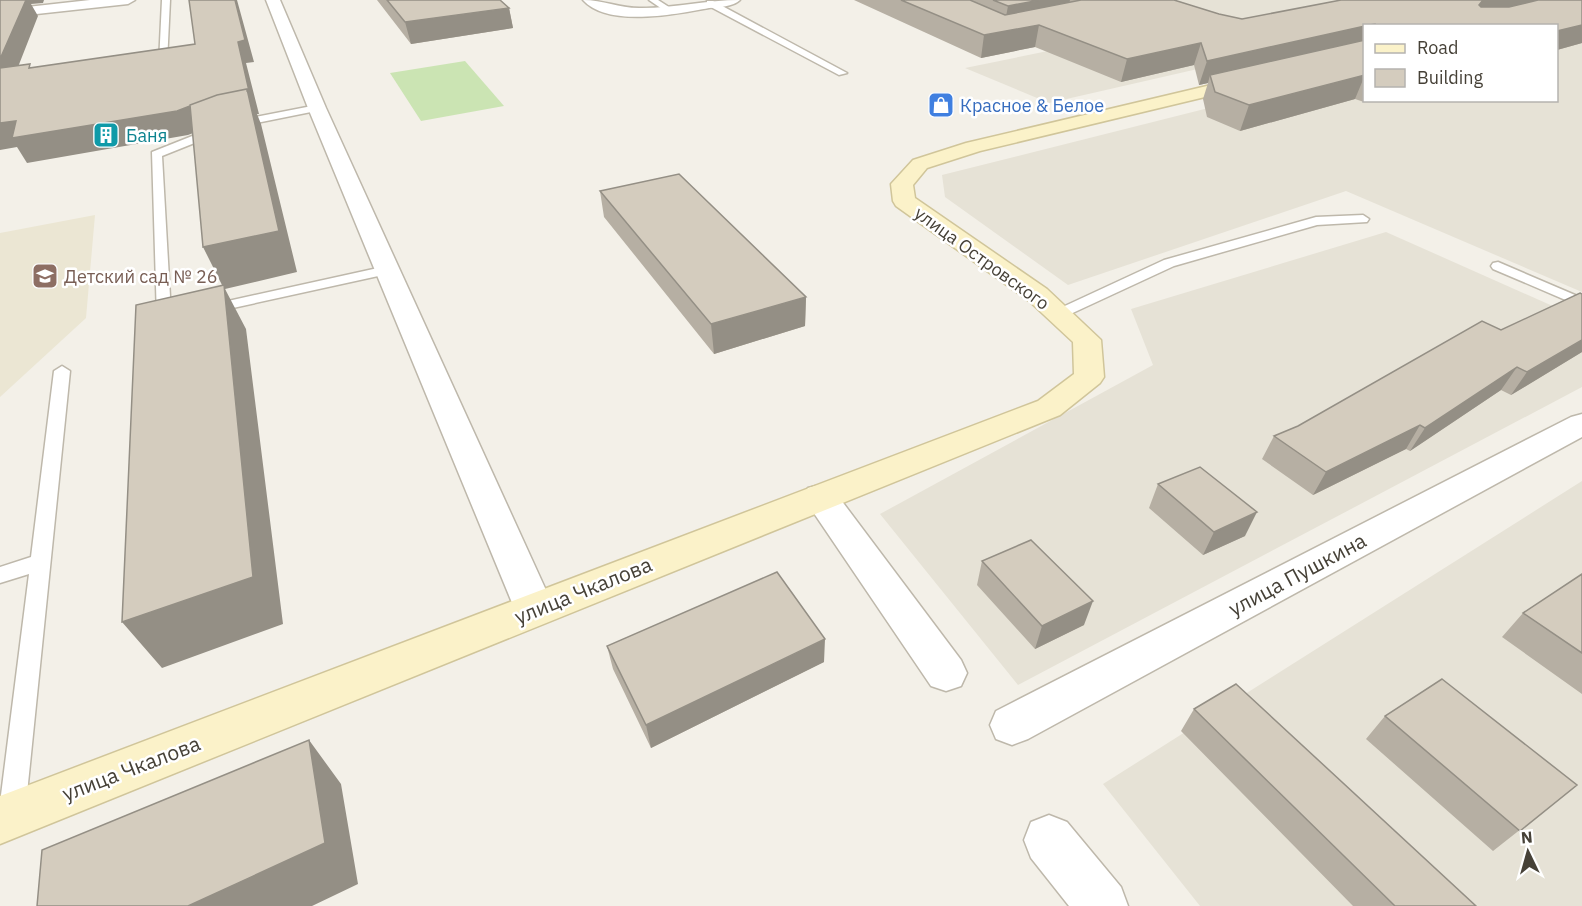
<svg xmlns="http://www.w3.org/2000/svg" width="1582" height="906" font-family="'IBM Plex Sans',sans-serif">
  <rect width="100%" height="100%" fill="#f3f0e8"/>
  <path fill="#e6e2d6" d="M 1132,0 L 1503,0 L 1364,26 L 1364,31 L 1049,103 L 965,68 L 1190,22 Z
    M 1582,14 L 1582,292 L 1346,191 L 1068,285 L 945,197 L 942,175 L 1364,69 L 1364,100 L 1556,100 L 1556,26 Z
    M 1386,232 L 1582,319 L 1582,387 L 1018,685 L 880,514 L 1153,365 L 1131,309 Z
    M 1582,481 L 1582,906 L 1200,906 L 1103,784 Z"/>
  <path fill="#ebe6d3" d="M 95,215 L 86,318 L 0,397 L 0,233 Z"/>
  <path fill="#cbe4b3" d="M 465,61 L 504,106 L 421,121 L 390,73 Z"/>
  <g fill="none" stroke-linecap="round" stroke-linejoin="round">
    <g stroke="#beb8ab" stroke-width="3">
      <path id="lane" d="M 162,0 L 170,0 L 167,63 L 163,66 L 159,63 Z
        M 649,0 L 658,0 L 672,9 L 665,11 Z
        M 707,1 L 713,1 L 847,73 L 839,75 L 707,5 Z
        M 317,105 L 321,106 L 321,110 L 232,128 L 162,156 L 171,314 L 176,318 L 169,322 L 159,322 L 157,319 L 152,152 L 225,123 Z
        M 1363,215 L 1369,219 L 1367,222 L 1317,225 L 1174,266 L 1064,317 L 1054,317 L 1052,314 L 1054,311 L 1164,260 L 1316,217 Z
        M 1498,262 L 1582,298 L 1582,307 L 1493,269 L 1491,266 L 1493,263 Z
        M 387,266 L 392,267 L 394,270 L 392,273 L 210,313 L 203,309 L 210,305 Z
        M 62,366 L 70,371 L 25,813 L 21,822 L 12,826 L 3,822 L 0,803 L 29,574 L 0,583 L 0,567 L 31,557 L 54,371 Z"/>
    </g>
    <g stroke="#beb8ab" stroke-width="3">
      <path id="street" d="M 90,0 L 135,0 L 128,4 L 0,18 L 0,10 Z
        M 266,0 L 280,0 L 326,108 L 555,610 L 549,621 L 535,626 L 521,621 L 515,610 L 308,108 Z
        M 583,0 C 604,0 621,9 642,8 C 675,8 707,0 740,0 C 733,7 719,7 709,8 C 677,14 608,28 583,0 Z
        M 1582,414 L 1582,437 L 1028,739 L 1012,745 L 996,739 L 990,725 L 996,711 L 1571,417 Z
        M 820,485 L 832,488 L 961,660 L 967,673 L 961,686 L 946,691 L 931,686 L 803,497 L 808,488 Z
        M 1049,815 L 1067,822 L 1121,887 L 1128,906 L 1069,906 L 1031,858 L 1024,840 L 1031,822 Z"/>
    </g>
    <g stroke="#d0c59a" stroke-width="3">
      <path id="secondary" d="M 1249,76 L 1255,77 L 1258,81 L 1255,85 L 980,151 L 927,168 L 913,185 L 915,198 L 1047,289 L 1101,340 L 1104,377 L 1100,383 L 1060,415 L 0,844 L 0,796 L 1038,401 L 1074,374 L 1073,342 L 1029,301 L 896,206 L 893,201 L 891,184 L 913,160 L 966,143 Z"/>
    </g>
    <use href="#lane" fill="#fff" fill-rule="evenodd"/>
    <use href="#street" fill="#fff" fill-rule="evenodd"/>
    <use href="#secondary" fill="#fbf2c9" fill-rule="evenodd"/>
  </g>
  <path fill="#b6afa3" d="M 377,0 L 500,0 L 509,8 L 513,28 L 411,44 Z
    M 854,0 L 1174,0 L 1219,14 L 1242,19 L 1341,0 L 1582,0 L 1582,43 L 1557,50 L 1557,26 L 1365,26 L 1365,100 L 1371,100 L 1364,102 L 1355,99 L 1240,131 L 1207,117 L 1203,99 L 1208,83 L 1199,85 L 1194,65 L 1121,82 L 1035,47 L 981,58 Z
    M 600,191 L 806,297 L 805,326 L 714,354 L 604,217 Z
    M 1582,294 L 1582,352 L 1511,395 L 1501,390 L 1410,451 L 1406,449 L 1313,495 L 1262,459 L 1274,436 L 1298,426 L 1501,330 Z
    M 1158,484 L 1245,536 L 1203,555 L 1149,508 Z
    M 982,561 L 1084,625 L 1035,649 L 977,585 Z
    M 1582,574 L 1582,694 L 1502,637 L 1523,613 Z
    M 607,646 L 824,662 L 651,748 L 613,669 Z
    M 1194,709 L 1476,906 L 1353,906 L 1181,731 Z
    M 1385,716 L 1577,785 L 1493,851 L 1366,739 Z"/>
  <path fill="#948f85" d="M 0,0 L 44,0 L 43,3 L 31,4 L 38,16 L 9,90 L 0,75 Z
    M 235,0 L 237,0 L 254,62 L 246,63 L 259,114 L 257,114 L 261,124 L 297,272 L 225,289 L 246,329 L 283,624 L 162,668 L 122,622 L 224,289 L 203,247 L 225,121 L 188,135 L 27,163 L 17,147 L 0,150 L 0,123 L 238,42 Z
    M 1040,0 L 1070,0 L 1067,15 L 1004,27 L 1008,6 Z
    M 1483,0 L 1556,0 L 1472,21 L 1479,5 Z
    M 509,8 L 513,28 L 411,44 L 405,22 Z
    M 1039,25 L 1035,47 L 981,58 L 984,35 Z
    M 1582,25 L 1582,43 L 1557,50 L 1557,31 Z
    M 1365,26 L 1365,46 L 1210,75 L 1208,83 L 1199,85 L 1207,61 Z
    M 1201,43 L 1194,65 L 1121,82 L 1127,59 Z
    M 1365,75 L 1355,99 L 1240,131 L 1249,105 Z
    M 806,297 L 805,326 L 714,354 L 711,324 Z
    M 1582,340 L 1582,352 L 1511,395 L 1527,372 Z
    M 1517,367 L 1501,390 L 1410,451 L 1425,428 Z
    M 1420,425 L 1406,449 L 1313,495 L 1326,472 Z
    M 1257,512 L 1245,536 L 1203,555 L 1214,532 Z
    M 1093,601 L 1084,625 L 1035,649 L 1042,626 Z
    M 825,639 L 824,662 L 651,748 L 646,725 Z
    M 309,740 L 341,784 L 358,884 L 312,906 L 188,906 Z"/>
  <path fill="#d4ccbe" stroke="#948f85" stroke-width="1.5" d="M 0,0 L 26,0 L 0,59 Z
    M 189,0 L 235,0 L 245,40 L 238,42 L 249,91 L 247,91 L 247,89 L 217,95 L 190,105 L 190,106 L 177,111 L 12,138 L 16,121 L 0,123 L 0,68 L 30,64 L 29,68 L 195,44 Z
    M 387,0 L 500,0 L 509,8 L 405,22 Z
    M 901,0 L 970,0 L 1005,15 L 1081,0 L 1174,0 L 1219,14 L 1242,19 L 1341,0 L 1483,0 L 1479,5 L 1481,7 L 1509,7 L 1538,0 L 1582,0 L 1582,25 L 1557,31 L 1557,26 L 1375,26 L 1375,24 L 1365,26 L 1207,61 L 1201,43 L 1127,59 L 1039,25 L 984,35 Z
    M 993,0 L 1040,0 L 1008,6 Z
    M 1365,40 L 1365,75 L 1249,105 L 1215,92 L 1210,75 Z
    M 247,89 L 279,231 L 203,247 L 190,105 L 217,95 Z
    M 679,174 L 806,297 L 711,324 L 600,191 Z
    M 224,285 L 253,577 L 122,622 L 136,305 Z
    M 1580,293 L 1582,294 L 1582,340 L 1527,372 L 1517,367 L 1425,428 L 1420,425 L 1326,472 L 1274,436 L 1298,426 L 1482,321 L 1501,330 Z
    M 1200,467 L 1257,512 L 1214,532 L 1158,484 Z
    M 1031,540 L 1093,601 L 1042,626 L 982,561 Z
    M 777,572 L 825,639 L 646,725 L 607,646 Z
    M 1582,574 L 1582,653 L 1523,613 Z
    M 1442,679 L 1577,785 L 1520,831 L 1385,716 Z
    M 1236,684 L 1476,906 L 1395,906 L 1194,709 Z
    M 309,740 L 325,843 L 188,906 L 37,906 L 42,850 Z"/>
  <defs>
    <g id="shop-square" transform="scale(1.35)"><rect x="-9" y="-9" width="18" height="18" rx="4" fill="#3f7fe0" stroke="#fff"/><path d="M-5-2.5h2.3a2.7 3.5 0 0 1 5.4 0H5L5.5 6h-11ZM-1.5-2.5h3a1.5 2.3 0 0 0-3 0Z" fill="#fff"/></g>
    <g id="building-square" transform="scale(1.35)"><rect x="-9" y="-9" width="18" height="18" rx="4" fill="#0f9aa8" stroke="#fff"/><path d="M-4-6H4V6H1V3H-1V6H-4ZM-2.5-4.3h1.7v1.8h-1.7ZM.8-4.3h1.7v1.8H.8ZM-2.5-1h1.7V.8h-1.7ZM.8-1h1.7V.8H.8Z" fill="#fff"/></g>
    <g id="school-square" transform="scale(1.35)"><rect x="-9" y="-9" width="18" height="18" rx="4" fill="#8d6e63" stroke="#fff"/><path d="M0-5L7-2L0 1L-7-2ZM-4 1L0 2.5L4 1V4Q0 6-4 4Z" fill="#fff"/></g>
  </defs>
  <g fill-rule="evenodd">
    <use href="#shop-square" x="941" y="105"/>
    <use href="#building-square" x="106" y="135"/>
    <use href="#school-square" x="45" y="276"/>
  </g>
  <g text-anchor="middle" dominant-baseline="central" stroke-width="5" stroke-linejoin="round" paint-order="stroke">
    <g font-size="18" fill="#366cbe" stroke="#fff" text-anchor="start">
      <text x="960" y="105">Красное &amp; Белое</text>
    </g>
    <g font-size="18" fill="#0d838f" stroke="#fff" text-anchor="start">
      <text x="126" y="135">Баня</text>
    </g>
    <g font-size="18" fill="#464137" stroke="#fff">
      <text transform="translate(982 258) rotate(36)">улица Островского</text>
    </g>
    <g font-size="18" fill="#785e54" stroke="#fff" text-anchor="start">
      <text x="64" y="276">Детский сад № 26</text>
    </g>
    <g font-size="21" fill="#464137" stroke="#fff">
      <text transform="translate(1297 574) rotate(-28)">улица Пушкина</text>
      <text transform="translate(583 590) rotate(-22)">улица Чкалова</text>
      <text transform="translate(131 768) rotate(-21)">улица Чкалова</text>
    </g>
  </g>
  <rect x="1363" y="24" width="195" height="78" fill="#ffffff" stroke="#b5b3af" stroke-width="1.5"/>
  <rect x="1375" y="44" width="30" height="9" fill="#fbf2c9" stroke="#b5b3af" stroke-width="1.5"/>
  <text x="1417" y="54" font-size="18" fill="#464137">Road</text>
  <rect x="1375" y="69" width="30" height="18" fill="#d4ccbe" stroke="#b5b3af" stroke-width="1.5"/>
  <text x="1417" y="84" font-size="18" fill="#464137">Building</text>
  <g transform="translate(1528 852) rotate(355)" stroke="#ffffff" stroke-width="4.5" paint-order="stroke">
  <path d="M0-4.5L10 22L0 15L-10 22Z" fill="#464137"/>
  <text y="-9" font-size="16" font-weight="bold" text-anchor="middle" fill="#464137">N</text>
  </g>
</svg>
